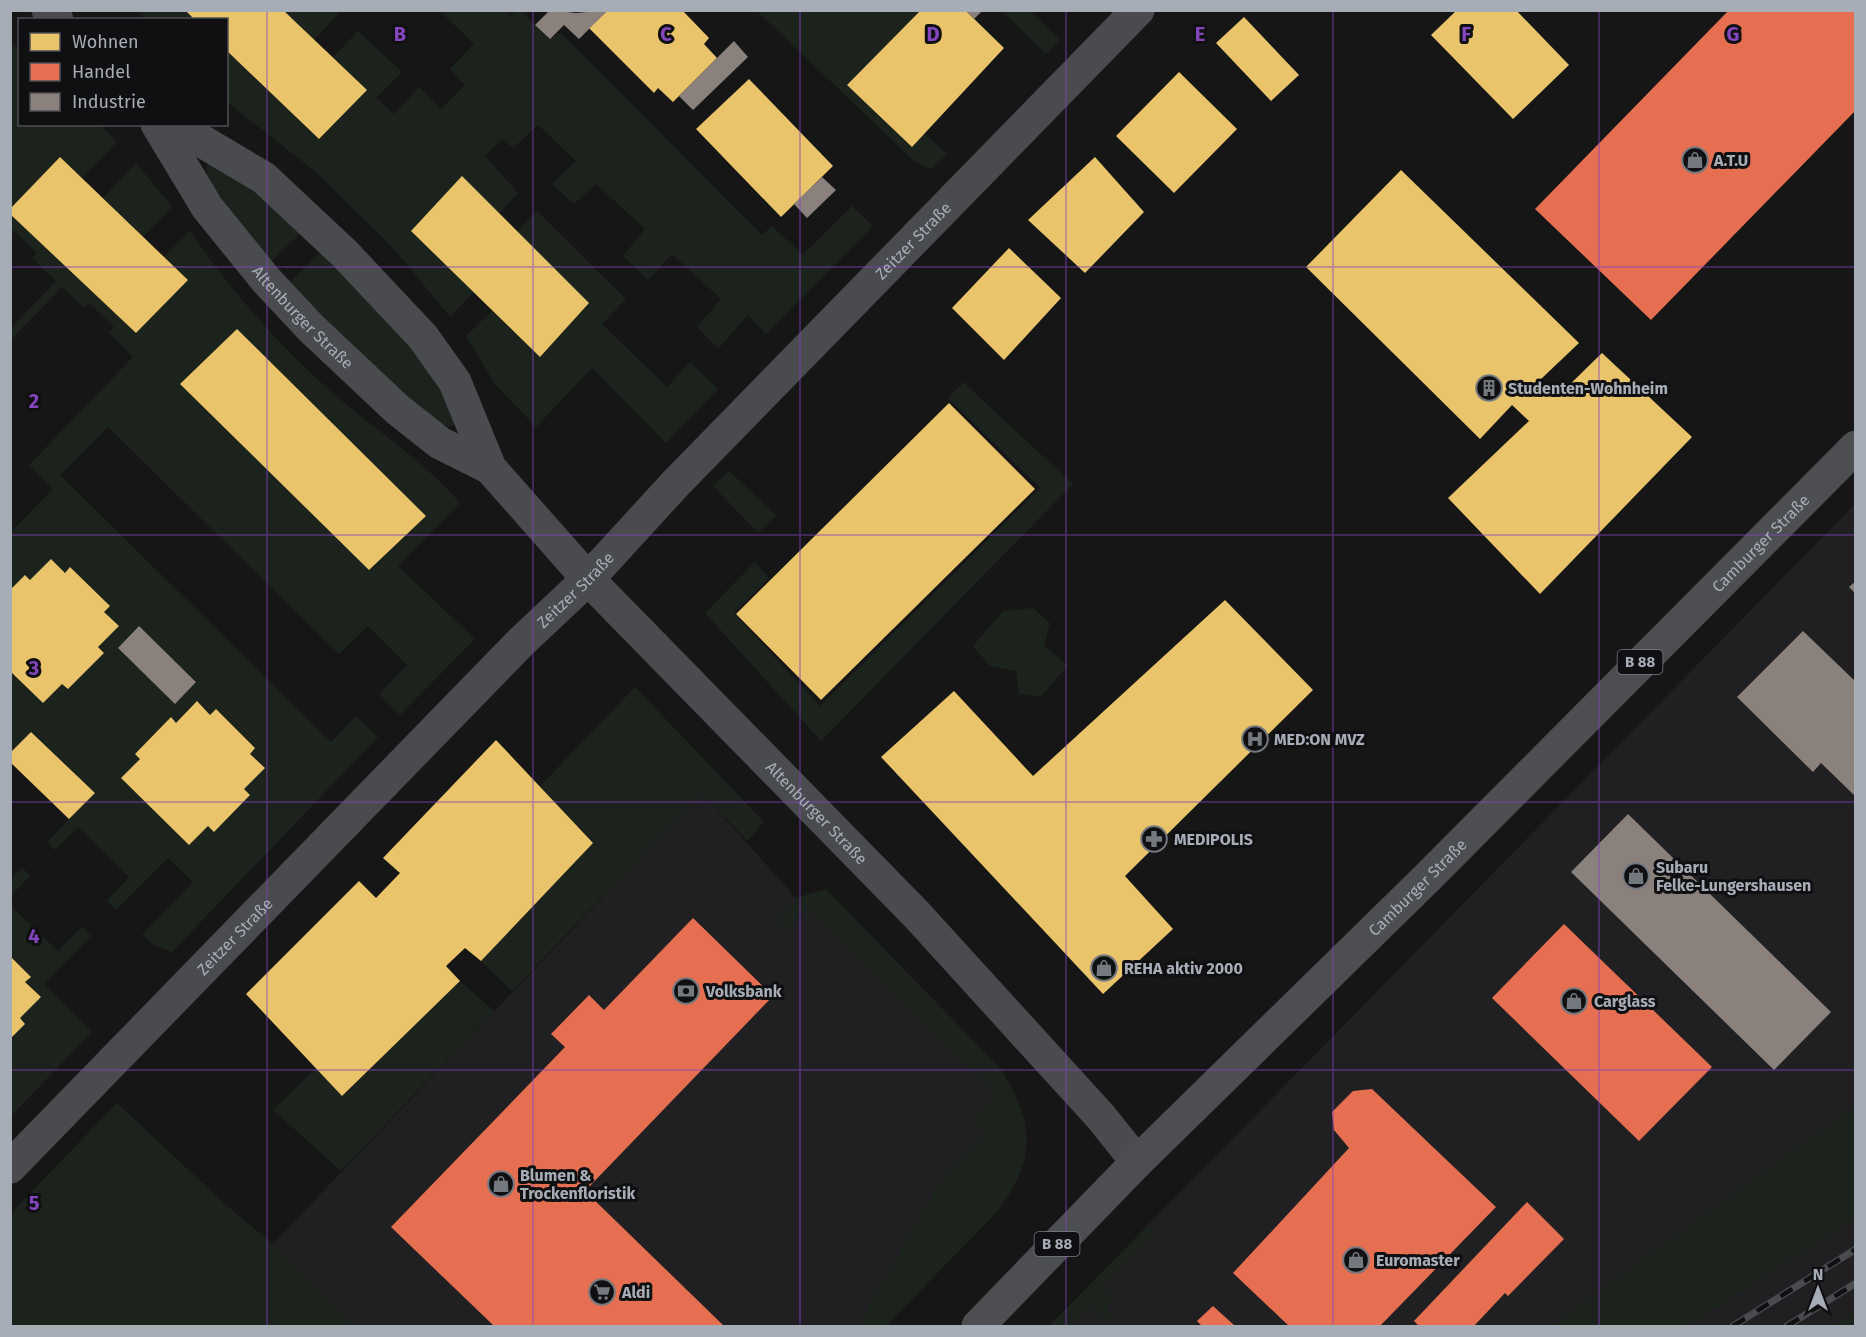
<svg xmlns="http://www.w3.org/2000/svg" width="1866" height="1337" font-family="'Fira Sans',sans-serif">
  <rect width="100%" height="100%" fill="#161616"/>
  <path fill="#202022" d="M 1855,504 L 1855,1106 L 1550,1326 L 1049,1326 Z
    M 702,793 L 796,898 L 997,1094 L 987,1134 L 940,1181 L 858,1326 L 356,1326 L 273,1244 Z
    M 1855,1218 L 1855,1311 L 1831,1326 L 1688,1326 Z"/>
  <path fill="#1c231d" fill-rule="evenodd" d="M 342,10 L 313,41 L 283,11 Z
    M 138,11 L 185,11 L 195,19 L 146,19 Z
    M 440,11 L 506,11 L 511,16 L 517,11 L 522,11 L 549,39 L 561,33 L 762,235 L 772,226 L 803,255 L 852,206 L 873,226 L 766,334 L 748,315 L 718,349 L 697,327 L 721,299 L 672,254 L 648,280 L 623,256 L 645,229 L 596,184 L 574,204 L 552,184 L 576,161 L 538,125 L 513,148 L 502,139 L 485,156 L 518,193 L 499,214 L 462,177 L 411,231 L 474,292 L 450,317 L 394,249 L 317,173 L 227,102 L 226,50 L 319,139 L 366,90 L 332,58 L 358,31 L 402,72 L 376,98 L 394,114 L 419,87 L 441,109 L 465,85 L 450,69 L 474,44 Z
    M 757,11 L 921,11 L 847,85 L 912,147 L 924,133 L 947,154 L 932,169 L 916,163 Z
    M 1002,11 L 1030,11 L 1060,40 L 1046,54 Z
    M 10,43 L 19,47 L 20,124 L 100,125 L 117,142 L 82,178 L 60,157 L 11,209 Z
    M 136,163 L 172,207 L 143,237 L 103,198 Z
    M 209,163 L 230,169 L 305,229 L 267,265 L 208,178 L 206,167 Z
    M 537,211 L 626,299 L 602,324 L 667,387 L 690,362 L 718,389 L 666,443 L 592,368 L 536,427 L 495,384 L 466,336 L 492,311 L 540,357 L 517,232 Z
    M 11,214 L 136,333 L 188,280 L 164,257 L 190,231 C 232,292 279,346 335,395 C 377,431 424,461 460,503 L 398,566 L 475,639 L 400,715 L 379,694 L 407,665 L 368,626 L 339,654 L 108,427 L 60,475 L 331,742 L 356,716 L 378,737 L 172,952 L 156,946 L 142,935 L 193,882 L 168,858 L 116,910 L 107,901 L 129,877 L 78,827 L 55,850 L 47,842 L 95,793 L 31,732 L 11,753 L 11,671 L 43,703 L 62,684 L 68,689 L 104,653 L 98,647 L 119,626 L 104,612 L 109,605 L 71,567 L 65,573 L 30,580 L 25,576 L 11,590 L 11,532 L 53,489 L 29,465 L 133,357 L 109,333 L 114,327 L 90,304 L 84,308 L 62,287 L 11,340 L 11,328 L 56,281 L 32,258 L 37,253 L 11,228 ZM 139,626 L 196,681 L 176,703 L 118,648 ZM 197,701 L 210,715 L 216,709 L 255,747 L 250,754 L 265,768 L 244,789 L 214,831 L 208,826 L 189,844 L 121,778 L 140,759 L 135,753 L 170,718 L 176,723 Z
    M 325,248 L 436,377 L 455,424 L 450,427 C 395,406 329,328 286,286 Z
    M 963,382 L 1073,484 L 821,741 L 705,613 L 755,562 L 769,578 L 734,613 L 820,706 L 1040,488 L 948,398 Z
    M 729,471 L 776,515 L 758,533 L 713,486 Z
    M 1033,608 L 1050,623 L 1044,646 L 1068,665 L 1041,697 L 1019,694 L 1016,671 L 990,666 L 973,646 L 1003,611 Z
    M 635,687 L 764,822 L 747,841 L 702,793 L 512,991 L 481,961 L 592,843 L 540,786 Z
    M 22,867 L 30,876 L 11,896 L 11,879 Z
    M 826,889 L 1000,1068 C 1035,1123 1037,1159 997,1212 L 886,1326 L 858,1326 L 940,1181 L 986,1135 L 972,1120 L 997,1094 L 807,908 L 784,930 L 777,920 L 796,898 Z
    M 10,905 L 58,951 L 82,927 L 91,936 L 44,984 L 92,1032 L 11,1116 L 11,1039 L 25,1024 L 20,1018 L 41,997 L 25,982 L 31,976 L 11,956 Z
    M 460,981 L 494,1011 L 341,1171 L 273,1110 L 316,1068 L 342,1096 Z
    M 117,1103 L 226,1205 L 273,1244 L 356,1326 L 11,1326 L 11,1213 Z
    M 1855,1106 L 1855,1218 L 1688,1326 L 1550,1326 Z
    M 1148,1226 L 1155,1233 L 1103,1286 L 1115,1298 L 1106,1309 L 1113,1316 L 1106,1323 L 1089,1306 L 1068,1326 L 1049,1326 Z
    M 1855,1311 L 1855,1326 L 1831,1326 Z"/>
  <path fill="#e9c46a" d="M 185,10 L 283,10 L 367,90 L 319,139 L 226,50 L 226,20 L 195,20 Z
    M 608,10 L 682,10 L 709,38 L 704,44 L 717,58 L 673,102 L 658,88 L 654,93 L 589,28 Z
    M 921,10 L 965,10 L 1004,48 L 912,147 L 847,85 Z
    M 1457,10 L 1516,10 L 1569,65 L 1513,119 L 1431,35 Z
    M 1244,17 L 1299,75 L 1271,101 L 1216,43 Z
    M 1179,72 L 1237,129 L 1174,193 L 1116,136 Z
    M 749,79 L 833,166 L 781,217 L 696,129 Z
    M 60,157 L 188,280 L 136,333 L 10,214 L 10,209 Z
    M 1095,157 L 1144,212 L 1085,273 L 1028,220 Z
    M 1401,170 L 1579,343 L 1540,380 L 1558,396 L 1602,353 L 1692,437 L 1540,594 L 1448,498 L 1529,421 L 1512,405 L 1480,439 L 1306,267 Z
    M 462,176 L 589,303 L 540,357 L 411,231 Z
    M 1009,248 L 1061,298 L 1004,360 L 952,308 Z
    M 237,329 L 426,516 L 369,570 L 180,384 Z
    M 949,403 L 1035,489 L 821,700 L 736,614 Z
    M 51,559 L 65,573 L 70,567 L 110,606 L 104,612 L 119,626 L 98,647 L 104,653 L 68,689 L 62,684 L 43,703 L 10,671 L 10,590 L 25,575 L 30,580 Z
    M 1225,600 L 1313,690 L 1125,876 L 1173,929 L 1103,994 L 881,757 L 954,691 L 1033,776 Z
    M 197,701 L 210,715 L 216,709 L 255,748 L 250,754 L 265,768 L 244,789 L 250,795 L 214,832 L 208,826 L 189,845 L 121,778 L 140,759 L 135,754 L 171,717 L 176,723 Z
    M 31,732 L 95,793 L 69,819 L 10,762 L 10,753 Z
    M 496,740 L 593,843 L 481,961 L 465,948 L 446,966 L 460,981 L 342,1096 L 246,994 L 359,881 L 376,898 L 400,873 L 383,858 Z
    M 10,956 L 31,977 L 25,982 L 41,997 L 20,1018 L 25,1024 L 10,1039 Z"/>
  <path fill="#e76f51" d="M 1729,10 L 1856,10 L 1856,110 L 1651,320 L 1535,209 Z
    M 693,918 L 773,996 L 585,1191 L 724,1326 L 494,1326 L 391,1227 L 565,1047 L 551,1034 L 589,995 L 604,1010 Z
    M 1564,924 L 1712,1067 L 1639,1141 L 1492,998 Z
    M 1372,1089 L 1496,1207 L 1380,1326 L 1289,1326 L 1233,1273 L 1349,1148 L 1334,1130 L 1332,1112 L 1353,1091 Z
    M 1527,1202 L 1564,1239 L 1508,1296 L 1505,1293 L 1474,1326 L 1419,1326 L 1414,1321 Z
    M 1213,1306 L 1235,1326 L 1202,1326 L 1197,1321 Z"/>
  <path fill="#8a817c" d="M 550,10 L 576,13 L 608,10 L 579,39 L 564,25 L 550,39 L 535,25 Z
    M 965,10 L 983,10 L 974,19 Z
    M 734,41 L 748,57 L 693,110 L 679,96 Z
    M 822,177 L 836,190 L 807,218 L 794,204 Z
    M 1856,581 L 1856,594 L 1849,587 Z
    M 139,626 L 196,682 L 175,704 L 118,648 Z
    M 1803,631 L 1856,682 L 1856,797 L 1821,763 L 1813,772 L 1737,697 Z
    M 1628,814 L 1831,1012 L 1774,1070 L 1571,872 Z"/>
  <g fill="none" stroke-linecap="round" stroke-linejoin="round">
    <g stroke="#4a4b4f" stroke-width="33">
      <path d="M 48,10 L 57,20"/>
      <path id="s1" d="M 157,124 L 207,207 L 266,280 L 311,328 L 397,409 L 440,443 L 490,468"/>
      <path id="s2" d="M 173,124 L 264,178 L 345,254 L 423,337 L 455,382 L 490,468 L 588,579 L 917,915 L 1101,1117 L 1137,1162"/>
      <path id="s3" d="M 10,1167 L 521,642 L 588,579 L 676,483 L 1138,10"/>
    </g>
    <path stroke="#4c4e51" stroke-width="33" id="s4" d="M 978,1326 L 1137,1162 L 1426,879 L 1856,447"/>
    <g stroke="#4a4b4e" stroke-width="7">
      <path id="rail" d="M 1733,1326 L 1856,1249
        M 1787,1326 L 1856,1283"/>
    </g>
    <use href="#rail" stroke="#101012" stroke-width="4.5" stroke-dasharray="14" stroke-linecap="butt"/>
  </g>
  <path fill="none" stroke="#8446bd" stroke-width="1.5" stroke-opacity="0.55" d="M 267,10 L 267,1326M 533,10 L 533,1326M 800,10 L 800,1326M 1066,10 L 1066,1326M 1333,10 L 1333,1326M 1599,10 L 1599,1326M 10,267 L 1856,267M 10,535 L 1856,535M 10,802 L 1856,802M 10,1070 L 1856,1070"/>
  <defs>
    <g id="shop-ring" transform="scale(1.35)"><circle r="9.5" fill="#101012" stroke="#74787f" stroke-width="1.5"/><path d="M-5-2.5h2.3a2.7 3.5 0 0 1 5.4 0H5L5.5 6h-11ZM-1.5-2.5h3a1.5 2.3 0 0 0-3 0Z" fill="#74787f"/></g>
    <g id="building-ring" transform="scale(1.35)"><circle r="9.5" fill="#101012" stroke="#74787f" stroke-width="1.5"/><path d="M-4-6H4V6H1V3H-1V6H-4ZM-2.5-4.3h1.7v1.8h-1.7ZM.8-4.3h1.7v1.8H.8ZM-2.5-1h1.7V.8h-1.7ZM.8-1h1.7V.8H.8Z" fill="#74787f"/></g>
    <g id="hospital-ring" transform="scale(1.35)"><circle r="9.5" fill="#101012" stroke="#74787f" stroke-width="1.5"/><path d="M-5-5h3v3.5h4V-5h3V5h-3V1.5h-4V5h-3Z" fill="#74787f"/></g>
    <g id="pharmacy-ring" transform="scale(1.35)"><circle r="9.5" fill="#101012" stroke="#74787f" stroke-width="1.5"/><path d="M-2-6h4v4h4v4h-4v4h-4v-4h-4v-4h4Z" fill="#74787f"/></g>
    <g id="bank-ring" transform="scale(1.35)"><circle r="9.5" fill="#101012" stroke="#74787f" stroke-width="1.5"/><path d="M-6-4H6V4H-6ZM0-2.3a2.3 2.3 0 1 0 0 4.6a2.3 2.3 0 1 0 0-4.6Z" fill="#74787f"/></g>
    <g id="supermarket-ring" transform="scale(1.35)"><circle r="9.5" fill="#101012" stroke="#74787f" stroke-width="1.5"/><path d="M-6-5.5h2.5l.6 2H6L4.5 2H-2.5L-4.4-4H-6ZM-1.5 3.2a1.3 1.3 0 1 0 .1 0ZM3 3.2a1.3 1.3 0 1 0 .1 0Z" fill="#74787f"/></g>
  </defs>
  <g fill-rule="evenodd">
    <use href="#shop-ring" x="1695" y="160"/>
    <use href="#building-ring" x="1489" y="388"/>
    <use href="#hospital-ring" x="1255" y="739"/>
    <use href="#pharmacy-ring" x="1154" y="839"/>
    <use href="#shop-ring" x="1636" y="876"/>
    <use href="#shop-ring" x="1104" y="968"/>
    <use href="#bank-ring" x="686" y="991"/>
    <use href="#shop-ring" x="1574" y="1001"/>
    <use href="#shop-ring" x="501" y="1184"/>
    <use href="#shop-ring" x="1356" y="1260"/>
    <use href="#supermarket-ring" x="602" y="1292"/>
  </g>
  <g text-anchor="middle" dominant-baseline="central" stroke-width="6" stroke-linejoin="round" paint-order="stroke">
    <g fill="#101012" stroke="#7a7e86" stroke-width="1.5">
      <rect x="1617.5" y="650" width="45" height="24" rx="4.5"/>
      <rect x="1034.5" y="1232" width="45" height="24" rx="4.5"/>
    </g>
    <g font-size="15" font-weight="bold" fill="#a7adb7">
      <text x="1640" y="662">B 88</text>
      <text x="1057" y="1244">B 88</text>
    </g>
    <g font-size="16" font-weight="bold" fill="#a7adb7" stroke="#101012" text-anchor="start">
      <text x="1714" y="160">A.T.U</text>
      <text x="1508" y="388">Studenten-Wohnheim</text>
      <text x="1274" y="739">MED:ON MVZ</text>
      <text x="1174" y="839">MEDIPOLIS</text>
      <text x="1656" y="867">Subaru<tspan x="1656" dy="18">Felke-Lungershausen</tspan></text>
      <text x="1124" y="968">REHA aktiv 2000</text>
      <text x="706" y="991">Volksbank</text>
      <text x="1594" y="1001">Carglass</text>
      <text x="520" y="1175">Blumen &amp;<tspan x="520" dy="18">Trockenfloristik</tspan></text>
      <text x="1376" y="1260">Euromaster</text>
      <text x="622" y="1292">Aldi</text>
    </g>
    <g font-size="16" fill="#a7adb7" stroke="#101012">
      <text stroke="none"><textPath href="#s3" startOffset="1294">Zeitzer Straße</textPath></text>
      <text stroke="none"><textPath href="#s1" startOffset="243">Altenburger Straße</textPath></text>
      <text stroke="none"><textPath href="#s4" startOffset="1107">Camburger Straße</textPath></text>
      <text stroke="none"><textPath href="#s3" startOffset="808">Zeitzer Straße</textPath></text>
      <text stroke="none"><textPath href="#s2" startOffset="954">Altenburger Straße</textPath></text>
      <text stroke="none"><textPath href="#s4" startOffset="621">Camburger Straße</textPath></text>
      <text stroke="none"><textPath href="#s3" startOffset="322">Zeitzer Straße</textPath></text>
    </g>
  </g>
  <g font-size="20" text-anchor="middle" font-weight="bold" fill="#8446bd" stroke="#101012" stroke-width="6" stroke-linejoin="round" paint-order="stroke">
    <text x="400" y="41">B</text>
    <text x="666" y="41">C</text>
    <text x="933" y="41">D</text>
    <text x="1200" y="41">E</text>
    <text x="1466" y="41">F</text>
    <text x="1733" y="41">G</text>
    <text x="34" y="408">2</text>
    <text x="34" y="675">3</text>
    <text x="34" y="943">4</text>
    <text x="34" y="1210">5</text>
  </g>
  <rect width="1866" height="1337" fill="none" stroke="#a7adb7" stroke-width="24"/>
  <rect x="18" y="18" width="210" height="108" fill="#101012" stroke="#4c4f54" stroke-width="1.5"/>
  <rect x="30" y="33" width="30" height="18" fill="#e9c46a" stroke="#4c4f54" stroke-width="1.5"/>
  <text x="72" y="48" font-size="18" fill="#a7adb7">Wohnen</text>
  <rect x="30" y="63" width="30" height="18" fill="#e76f51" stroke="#4c4f54" stroke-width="1.5"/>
  <text x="72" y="78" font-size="18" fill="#a7adb7">Handel</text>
  <rect x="30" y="93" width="30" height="18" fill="#8a817c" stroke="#4c4f54" stroke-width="1.5"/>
  <text x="72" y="108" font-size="18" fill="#a7adb7">Industrie</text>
  <g transform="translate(1818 1289)" stroke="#101012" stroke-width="4.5" paint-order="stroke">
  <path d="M0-4.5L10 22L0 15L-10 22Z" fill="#a7adb7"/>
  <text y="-9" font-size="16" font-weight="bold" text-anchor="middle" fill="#a7adb7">N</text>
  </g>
</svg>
